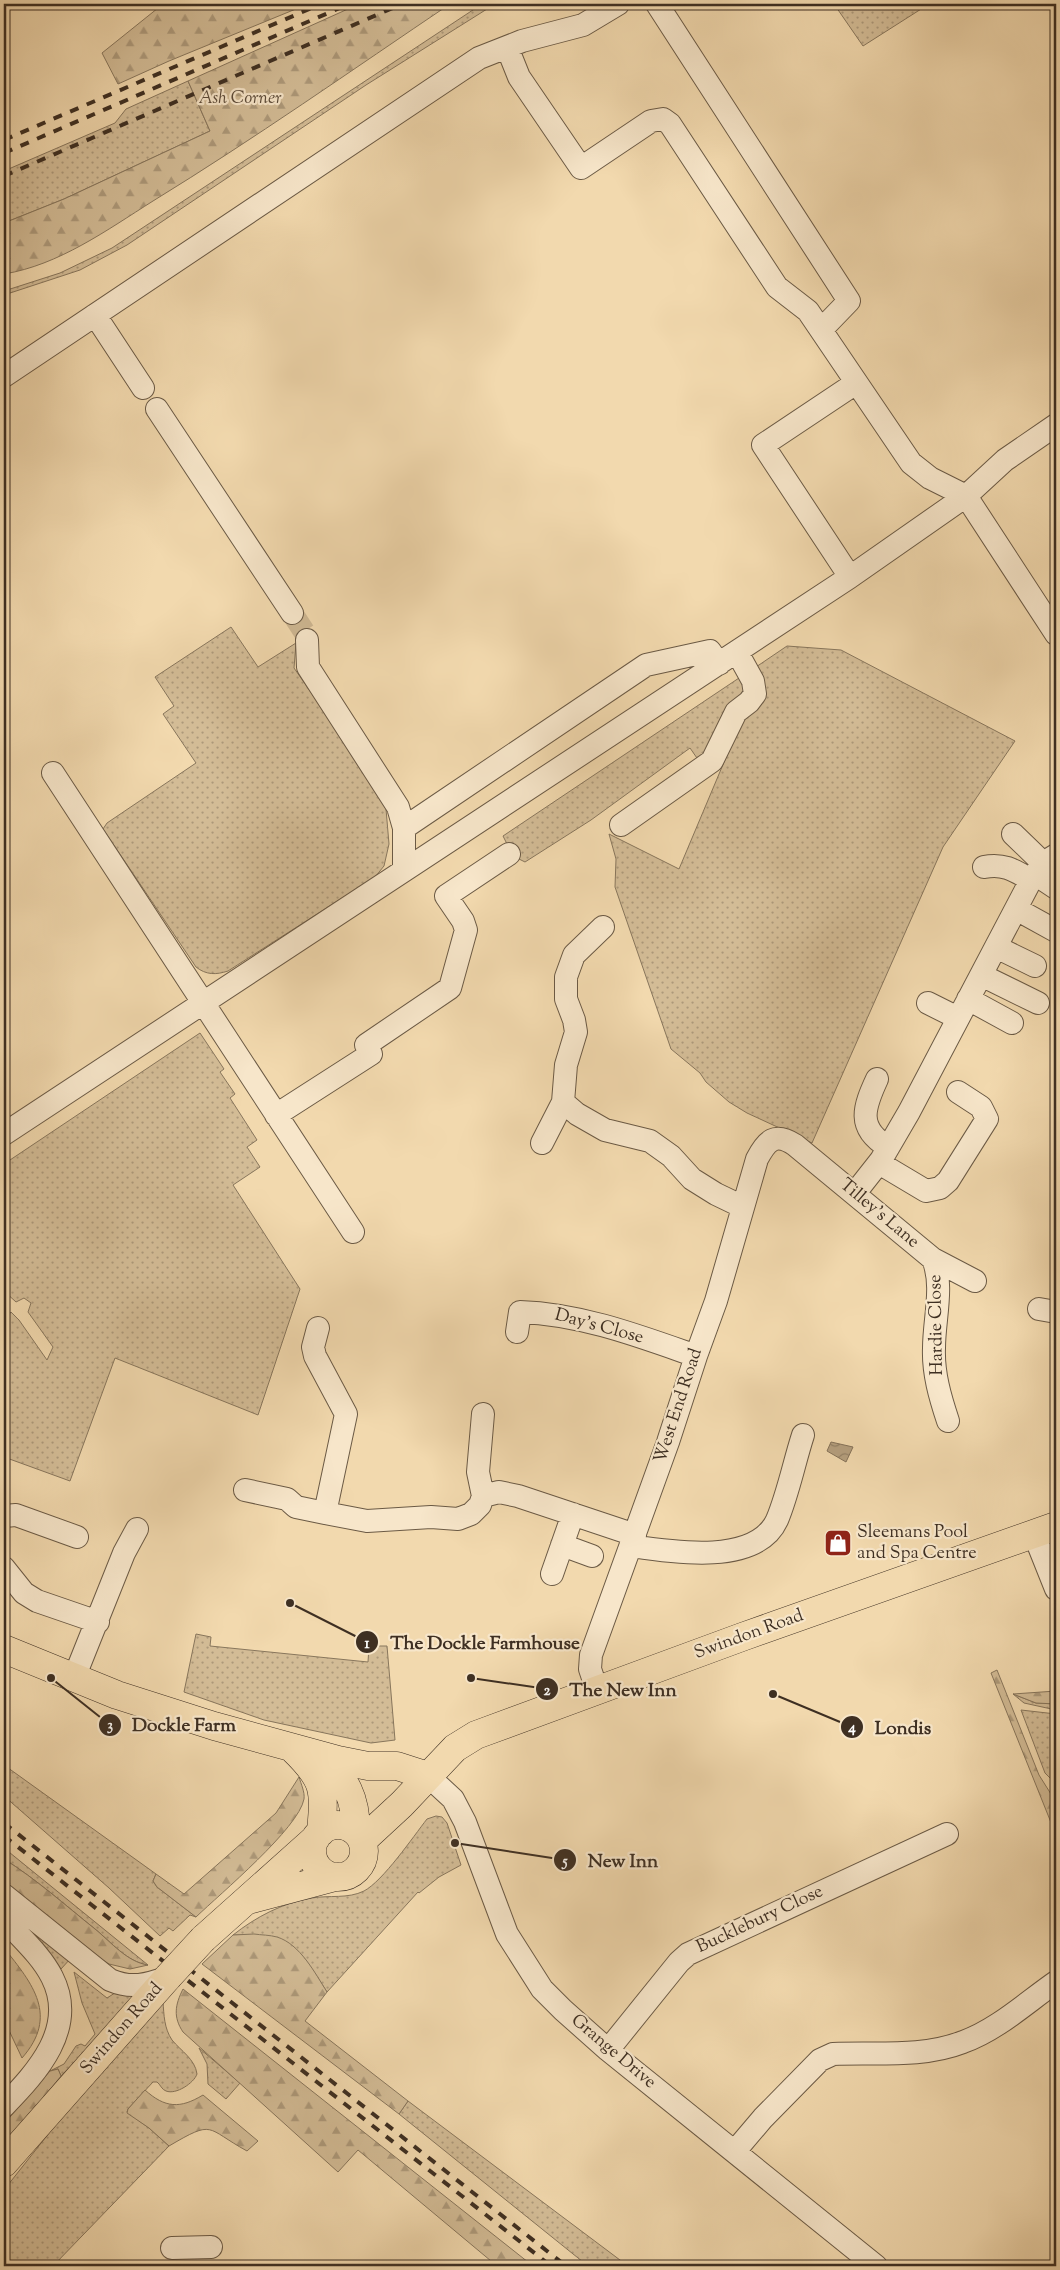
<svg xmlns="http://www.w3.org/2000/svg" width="1060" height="2270" font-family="'Sorts Mill Goudy',serif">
  <defs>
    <pattern id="grass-dots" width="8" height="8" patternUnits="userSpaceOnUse" patternTransform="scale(1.25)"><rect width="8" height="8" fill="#d3bc96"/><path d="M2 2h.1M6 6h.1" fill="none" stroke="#ad997a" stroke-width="1.8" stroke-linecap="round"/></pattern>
    <pattern id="forest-firs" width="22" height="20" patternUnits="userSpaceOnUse" patternTransform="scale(1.25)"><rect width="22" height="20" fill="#d3bc96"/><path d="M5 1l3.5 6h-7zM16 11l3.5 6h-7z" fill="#ad997a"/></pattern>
    <pattern id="water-waves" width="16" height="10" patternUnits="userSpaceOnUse" patternTransform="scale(1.25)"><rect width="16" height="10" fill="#b59f7e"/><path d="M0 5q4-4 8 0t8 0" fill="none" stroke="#958267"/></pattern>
  </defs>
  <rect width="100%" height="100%" fill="#f2d9ae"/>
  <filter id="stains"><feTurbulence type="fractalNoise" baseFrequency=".004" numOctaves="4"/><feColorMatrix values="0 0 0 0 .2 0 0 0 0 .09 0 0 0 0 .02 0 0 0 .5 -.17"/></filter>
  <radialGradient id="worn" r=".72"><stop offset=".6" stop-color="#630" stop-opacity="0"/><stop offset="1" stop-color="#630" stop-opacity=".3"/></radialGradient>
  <path fill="url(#grass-dots)" stroke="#88765c" d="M 482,4 L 495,4 L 366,85 L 127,245 L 80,270 L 4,295 L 4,291 L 60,273 L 112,248 Z
    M 834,4 L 929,4 L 863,46 Z
    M 188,81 L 210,131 L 64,199 L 4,223 L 4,171 L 115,123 L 126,109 Z
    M 231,627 L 258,667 L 296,643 L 294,668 L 359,761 L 386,809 L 389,844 L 384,866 L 375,877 L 228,971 C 216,975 206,975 196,967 L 103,829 L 107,823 L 196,763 L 163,714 L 174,706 L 155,677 Z
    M 787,646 L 841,650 L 1015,741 L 943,847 L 812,1143 L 747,1113 L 729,1102 L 706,1082 L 700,1073 L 671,1049 L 615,887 L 616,859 L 609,834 L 679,869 L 746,710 L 756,667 Z
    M 739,678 L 745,684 L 743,696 L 705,758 L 699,761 L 690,748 L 591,820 L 525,862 L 513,856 L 503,836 Z
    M 200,1033 L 224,1069 L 220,1072 L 235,1094 L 230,1098 L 257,1140 L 247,1147 L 260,1167 L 233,1185 L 300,1289 L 258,1415 L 115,1358 L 70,1481 L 4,1457 L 4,1321 L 11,1312 L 19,1320 L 47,1360 L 53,1347 L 28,1312 L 31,1303 L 24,1298 L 16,1302 L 4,1291 L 4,1164 Z
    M 196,1634 L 211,1637 L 210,1646 L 368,1662 L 369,1646 L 387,1646 L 395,1740 L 371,1743 L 264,1720 L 184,1692 Z
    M 1013,1694 L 1036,1703 L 1056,1704 L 1056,1710 L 1024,1703 Z
    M 1021,1710 L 1056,1714 L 1056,1778 L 1050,1778 L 1045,1773 Z
    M 4,1765 L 156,1874 L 153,1881 L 157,1887 L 196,1917 L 190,1915 L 173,1931 L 169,1928 L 160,1936 L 109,1888 L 4,1796 Z
    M 436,1816 L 442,1817 L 447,1823 L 461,1865 L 439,1877 L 419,1893 L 418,1892 L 327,1992 C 296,1944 292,1934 233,1935 C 256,1917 282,1903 312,1898 C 329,1895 348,1899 364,1891 C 383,1881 413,1837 427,1819 Z
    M 4,1848 L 148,1965 C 127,1962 111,1942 95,1929 C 65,1905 36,1879 4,1859 Z
    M 17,1920 L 71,1958 L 61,1969 L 52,1957 Z
    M 74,1972 L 107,1998 L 118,1991 L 134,1996 L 111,2024 L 61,2076 L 58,2069 L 50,2071 L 64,2064 L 76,2046 L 81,2044 L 85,2046 L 95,2034 L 82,2003 Z
    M 163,2002 C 164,2015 164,2028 172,2040 C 181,2051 195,2059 197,2074 C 194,2083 176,2095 166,2091 C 162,2090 160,2084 157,2082 L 153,2082 L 128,2109 L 127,2112 L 149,2128 L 169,2146 L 53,2266 L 4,2266 L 4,2190 L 57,2123 Z
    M 199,2048 L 240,2083 L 226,2099 L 208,2084 L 207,2064 Z
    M 408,2101 L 628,2266 L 588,2266 L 399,2114 Z"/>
  <path fill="url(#forest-firs)" stroke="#88765c" d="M 163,4 L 308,4 L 169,61 L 118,84 L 102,53 Z
    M 359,4 L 450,4 C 352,70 254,139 153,201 C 107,230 59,265 4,274 L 4,223 L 64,199 L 210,131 L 188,81 Z
    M 997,1670 L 1039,1775 L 1056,1802 L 1056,1835 L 991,1673 Z
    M 1056,1691 L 1056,1704 L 1036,1703 L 1013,1694 Z
    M 299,1777 C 301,1784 305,1792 304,1799 C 299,1828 220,1894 196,1917 L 157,1887 L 153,1881 L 156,1874 L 184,1894 L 276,1813 Z
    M 4,1859 C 36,1879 65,1905 95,1929 C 111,1942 127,1962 148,1965 L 130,1969 L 109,1964 L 95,1955 L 4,1884 Z
    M 254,1934 C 261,1935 270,1935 277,1937 C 300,1944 315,1973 327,1992 L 305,2021 L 408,2101 L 399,2114 L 202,1964 L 233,1935 Z
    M 4,1948 C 33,1984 59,2016 22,2058 L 6,2024 Z
    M 183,1989 L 533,2266 L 497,2266 L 358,2150 L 338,2172 L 183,2032 C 173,2017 175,2005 183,1989 Z
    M 58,2069 L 61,2076 L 4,2146 L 4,2124 L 50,2071 Z
    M 145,2090 C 165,2108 180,2109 203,2095 L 258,2141 L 247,2151 C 205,2128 215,2119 169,2146 L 149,2128 L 127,2113 L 128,2109 Z"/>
  <path fill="url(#water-waves)" stroke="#857259" d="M 831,1442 L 853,1447 L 846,1462 L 827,1451 Z"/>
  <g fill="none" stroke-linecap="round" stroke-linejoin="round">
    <path stroke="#ceb792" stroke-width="22" stroke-dasharray="22 11" stroke-linecap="butt" d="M 292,613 L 307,636 L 307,640"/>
    <g stroke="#6b5a45" stroke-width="24">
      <path id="minor" d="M 657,4 L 849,301 L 821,330
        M 507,47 L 519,77 L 581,168 L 651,121 L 663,119 L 670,124 L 777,287 L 808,311 L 911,463 L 930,478 L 966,496 L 1056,634
        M 95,315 L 143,388
        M 4,376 L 479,58 L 522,41 L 583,25 L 618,4
        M 157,409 L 292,613
        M 850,577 L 763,445 L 856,383
        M 307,640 L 308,667 L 398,807 L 404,828 L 404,869
        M 53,773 L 353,1232
        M 621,825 L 712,761 L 736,712 L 749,702 L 755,694 L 753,681 L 737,652
        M 404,828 L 646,665 L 710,651 L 719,664
        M 1013,834 L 1043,863 L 1056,855
        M 984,867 C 1003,863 1014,870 1031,880
        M 1035,874 L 1056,888
        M 1016,909 L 1056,931
        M 996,947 L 1035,966
        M 981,975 L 1038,1003
        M 968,999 L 1012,1023
        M 928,1003 L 958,1018
        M 877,1079 C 864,1107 856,1128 888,1147
        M 563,1102 L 577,1114 L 605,1130 L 650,1141 L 671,1156 L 692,1179 L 716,1194 L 743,1207
        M 276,1115 L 371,1054 L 366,1045 L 450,988 L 466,930 L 463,921 L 446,896 L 509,854
        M 4,1134 L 850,577 L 966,496 L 1005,460 L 1056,425
        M 542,1143 L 563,1102 L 566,1065 L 576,1032 L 574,1020 L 566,999 L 566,977 L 574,955 L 603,927
        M 879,1163 L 926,1191 L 940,1188 L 948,1181 L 987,1119 L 981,1107 L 958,1092
        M 855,1193 L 881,1160 L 909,1112 L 1031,880 L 1043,863
        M 933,1259 C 944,1286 934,1319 934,1348 C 933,1373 940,1397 948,1421
        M 1039,1309 L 1056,1312
        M 318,1328 L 313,1347 L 315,1356 L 346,1414 L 325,1513 L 367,1521 L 431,1517 L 458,1519 L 471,1514 L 480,1505 L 483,1496 L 478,1472 L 483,1414
        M 517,1332 L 520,1312 C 581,1314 639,1336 696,1356
        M 245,1490 L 287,1499 L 296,1507 L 325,1513
        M 483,1496 L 499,1492 L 518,1496 L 635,1535
        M 4,1516 L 16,1515 L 77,1537
        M 1034,1534 L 1056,1589
        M 562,1545 L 592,1556
        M 631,1546 C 671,1552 756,1566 777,1520 C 788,1494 794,1463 803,1435
        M 4,1568 L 24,1593 L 37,1601 L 98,1622
        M 552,1574 L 573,1514
        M 74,1678 L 124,1553 L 137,1529
        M 597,1690 L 590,1669 L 591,1655 L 668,1442 L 696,1356 L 716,1301 L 757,1159 C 767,1140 775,1132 795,1145 L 933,1259 L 975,1281
        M 428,1776 L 453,1799 L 465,1822 L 507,1934 L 542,1989 L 563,2010 L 608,2050 L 876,2266
        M 4,1895 L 110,1980 C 131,1989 147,1985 168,1977
        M 4,1919 C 20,1937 41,1955 52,1977 C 78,2028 37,2072 4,2106
        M 608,2050 L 679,1962 L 688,1954 L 947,1834
        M 735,2151 L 763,2118 L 820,2060 L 833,2054 C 876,2052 922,2058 963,2042 C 997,2030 1027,2002 1056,1982
        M 172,2248 L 211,2247"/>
    </g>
    <g stroke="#3e2f22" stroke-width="29">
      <path id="major" d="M 4,1649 L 117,1695 L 214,1726 L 338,1760 L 368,1766 L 397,1766 L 428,1776
        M 293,1749 C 325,1780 325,1789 321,1832
        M 321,1756 C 346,1780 356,1797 356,1832
        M312 1851a26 26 0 1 1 52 0a26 26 0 1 1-52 0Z
        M 362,1841 L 402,1804 L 455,1748 L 476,1735 L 742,1637 L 1056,1526
        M 252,1899 L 335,1877
        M 203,1939 L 316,1838
        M 4,2163 L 168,1977"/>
    </g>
    <use href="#minor" stroke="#f7e6ca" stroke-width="22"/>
    <use href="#major" stroke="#f2d9ae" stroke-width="28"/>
    <path stroke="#3e2f22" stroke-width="4" stroke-dasharray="9 9" stroke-linecap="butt" d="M 4,140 L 321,4
      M 4,153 L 349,4
      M 4,176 L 402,4
      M 4,1823 L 566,2266
      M 4,1836 L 551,2266"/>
    <g stroke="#3e2f22" stroke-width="29" stroke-linecap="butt">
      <path id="major-bridge" d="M 168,1977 L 203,1939"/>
    </g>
    <use href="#major-bridge" stroke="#f2d9ae" stroke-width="28"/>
  </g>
  <defs>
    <g id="shop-square" transform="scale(1.4375)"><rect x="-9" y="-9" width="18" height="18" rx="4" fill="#8f2418" stroke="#f7e6ca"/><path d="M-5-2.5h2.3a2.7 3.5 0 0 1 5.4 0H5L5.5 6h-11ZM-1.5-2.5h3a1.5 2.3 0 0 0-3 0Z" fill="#fff"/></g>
  </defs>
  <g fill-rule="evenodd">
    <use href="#shop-square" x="838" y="1543"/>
  </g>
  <g text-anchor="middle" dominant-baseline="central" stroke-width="4.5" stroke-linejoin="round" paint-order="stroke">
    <g font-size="18" font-style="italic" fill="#5c4b39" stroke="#f7e6ca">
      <text x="240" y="99">Ash Corner</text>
    </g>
    <g font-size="18" fill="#3e2f22" stroke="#f7e6ca">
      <text transform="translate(879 1214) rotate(40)">Tilley's Lane</text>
      <text transform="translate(937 1325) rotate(-91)">Hardie Close</text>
      <text transform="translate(599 1327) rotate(15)">Day's Close</text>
      <text transform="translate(679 1406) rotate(-72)">West End Road</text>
      <text transform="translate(749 1635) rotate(-20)">Swindon Road</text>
      <text transform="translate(760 1920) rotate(-25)">Bucklebury Close</text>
      <text transform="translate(122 2029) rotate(-49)">Swindon Road</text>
      <text transform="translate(613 2052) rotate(40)">Grange Drive</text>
    </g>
    <g font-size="18" fill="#3e2f22" stroke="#f7e6ca" text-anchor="start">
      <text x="857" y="1533">Sleemans Pool<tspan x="857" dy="21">and Spa Centre</tspan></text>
    </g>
  </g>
  <path fill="none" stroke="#3e2f22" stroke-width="2" d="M290 1603L367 1642M471 1678L547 1689M51 1678L110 1725M773 1694L852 1727M455 1843L565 1860"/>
  <g fill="#3e2f22" stroke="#f7e6ca" stroke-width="2">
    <circle cx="290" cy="1603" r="5"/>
    <circle cx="471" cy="1678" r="5"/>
    <circle cx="51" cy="1678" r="5"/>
    <circle cx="773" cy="1694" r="5"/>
    <circle cx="455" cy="1843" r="5"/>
    <circle cx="367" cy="1642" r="12"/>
    <circle cx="547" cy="1689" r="12"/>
    <circle cx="110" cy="1725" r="12"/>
    <circle cx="852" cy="1727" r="12"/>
    <circle cx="565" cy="1860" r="12"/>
  </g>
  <g font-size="15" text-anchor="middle" font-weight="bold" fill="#fff">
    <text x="367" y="1648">1</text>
    <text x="547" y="1695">2</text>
    <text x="110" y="1730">3</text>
    <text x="852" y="1732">4</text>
    <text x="565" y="1866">5</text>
  </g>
  <g font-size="19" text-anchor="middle" font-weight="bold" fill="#3e2f22" stroke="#f7e6ca" stroke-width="4.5" stroke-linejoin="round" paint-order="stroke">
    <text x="485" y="1649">The Dockle Farmhouse</text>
    <text x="623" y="1696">The New Inn</text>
    <text x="184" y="1731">Dockle Farm</text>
    <text x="903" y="1734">Londis</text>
    <text x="623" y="1867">New Inn</text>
  </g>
  <rect width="1060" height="2270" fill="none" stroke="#f2d9ae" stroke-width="20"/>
  <rect x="5" y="5" width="1050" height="2260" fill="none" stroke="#3e2f22" stroke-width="2.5"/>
  <rect x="10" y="10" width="1040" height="2250" fill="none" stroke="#3e2f22"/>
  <rect width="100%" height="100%" filter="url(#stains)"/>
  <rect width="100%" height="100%" fill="url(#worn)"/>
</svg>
